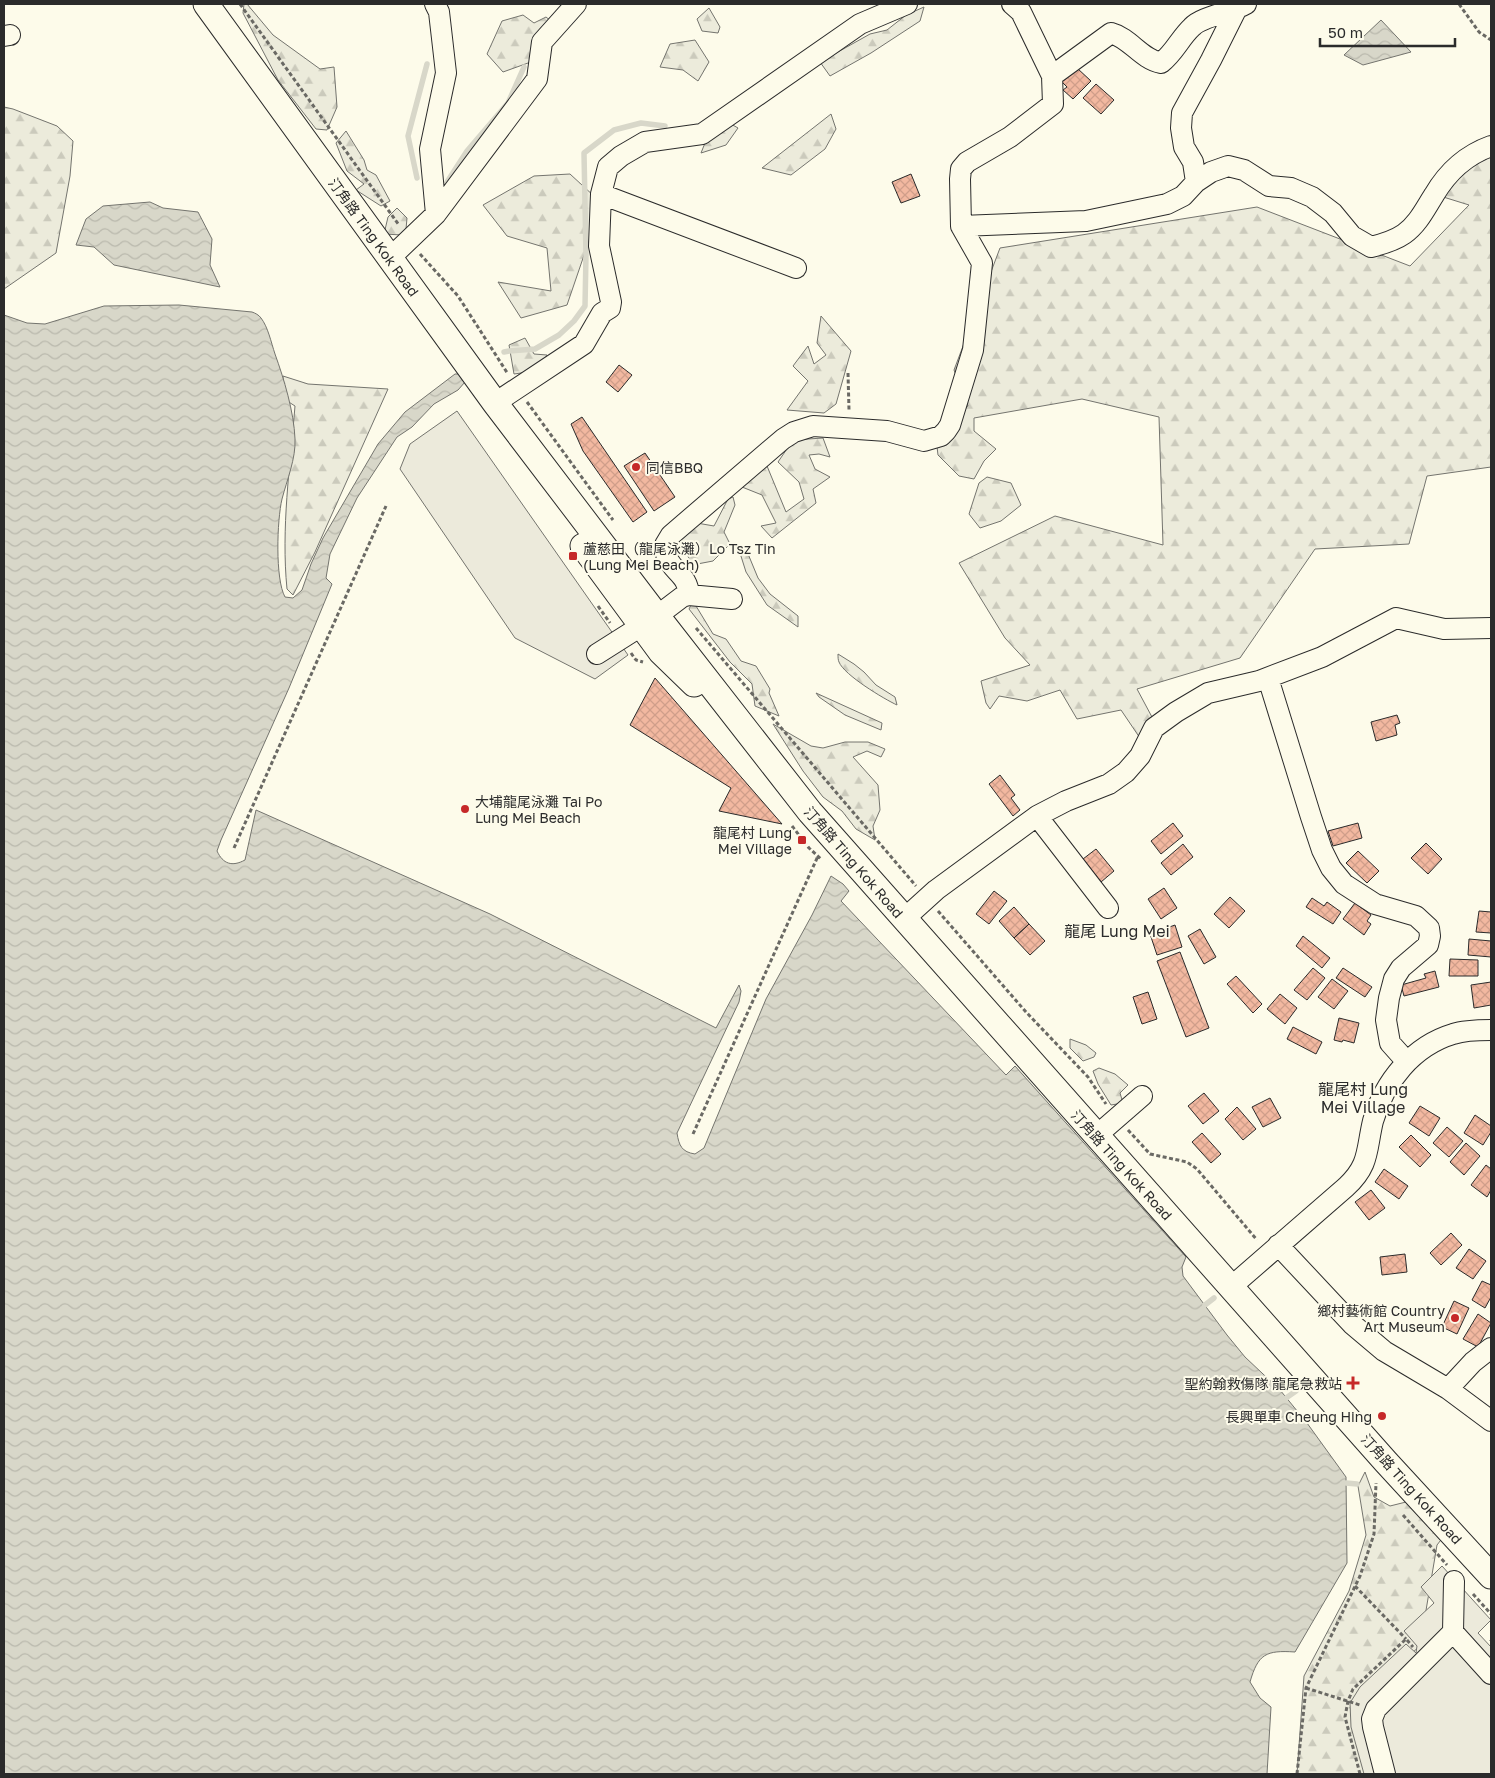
<svg xmlns="http://www.w3.org/2000/svg" width="1495" height="1778" font-family="'Golos Text','Noto Sans TC',sans-serif">
  <defs>
    <pattern id="forest-firs" width="22" height="20" patternUnits="userSpaceOnUse" patternTransform="scale(1.25)"><rect width="22" height="20" fill="#ecebdb"/><path d="M5 1l3.5 6h-7zM16 11l3.5 6h-7z" fill="#cbcabc"/></pattern>
    <pattern id="water-waves" width="16" height="10" patternUnits="userSpaceOnUse" patternTransform="scale(1.25)"><rect width="16" height="10" fill="#d8d7c9"/><path d="M0 5q4-4 8 0t8 0" fill="none" stroke="#bab9ad"/></pattern>
    <pattern id="building-cross-hatch" width="8" height="8" patternUnits="userSpaceOnUse" patternTransform="scale(1.25)"><rect width="8" height="8" fill="#f2b8a0"/><path d="M0 0l8 8M0 8l8-8" fill="none" stroke="#d09e8a"/></pattern>
  </defs>
  <rect width="100%" height="100%" fill="#fdfbea"/>
  <path fill="url(#forest-firs)" stroke="#74746e" d="M 244,4 L 247,4 L 273,35 L 320,69 L 334,67 L 337,107 L 327,130 L 316,129 L 278,80 L 243,13 Z
    M 924,7 L 920,21 L 871,53 L 830,76 L 820,62 L 870,34 L 887,30 L 906,15 Z
    M 709,8 L 720,27 L 718,33 L 702,31 L 697,19 Z
    M 523,15 L 534,23 L 546,17 L 561,29 L 542,58 L 503,72 L 487,54 L 502,21 Z
    M 695,40 L 709,62 L 698,81 L 683,70 L 660,67 L 670,44 Z
    M 4,107 L 13,109 L 57,126 L 73,141 L 70,176 L 56,253 L 4,289 Z
    M 831,114 L 836,129 L 825,149 L 791,175 L 762,168 Z
    M 731,124 L 738,128 L 726,145 L 701,153 L 707,138 Z
    M 346,131 L 364,160 L 367,170 L 376,175 L 390,201 L 381,206 L 356,190 L 364,184 L 347,171 L 336,143 Z
    M 1491,148 L 1491,467 L 1427,476 L 1409,544 L 1315,549 L 1240,658 L 1137,689 L 1160,732 L 1142,741 L 1121,710 L 1077,719 L 1060,690 L 1027,701 L 999,696 L 990,709 L 986,703 L 981,681 L 1030,665 L 1005,638 L 959,563 L 1055,516 L 1163,545 L 1159,417 L 1082,399 L 974,418 L 974,431 L 996,449 L 984,461 L 974,479 L 959,476 L 938,455 L 935,430 L 951,441 L 946,414 L 968,406 L 954,370 L 1000,248 L 1257,207 L 1410,266 L 1469,205 L 1424,191 Z
    M 570,174 L 595,197 L 593,229 L 567,305 L 521,318 L 498,282 L 551,291 L 547,248 L 507,236 L 483,205 L 534,176 Z
    M 397,208 L 407,218 L 406,229 L 402,235 L 384,234 L 388,217 Z
    M 821,316 L 851,351 L 836,404 L 824,413 L 787,410 L 808,381 L 793,366 L 808,346 L 814,364 L 826,355 L 817,343 Z
    M 525,338 L 534,354 L 547,355 L 541,367 L 521,373 L 514,374 L 509,345 Z
    M 283,376 L 308,384 L 388,389 L 315,552 L 293,595 L 287,589 C 281,528 290,467 295,406 L 284,399 Z
    M 823,438 L 830,457 L 819,454 L 809,455 L 815,469 L 830,477 L 813,489 L 816,503 L 772,538 L 761,526 L 776,523 L 762,495 L 742,487 L 750,456 L 765,455 L 767,466 L 786,512 L 804,499 L 799,482 L 778,462 L 793,440 Z
    M 987,477 L 1011,483 L 1021,505 L 1001,521 L 980,528 L 969,514 L 979,483 Z
    M 733,497 L 735,505 L 724,532 L 730,544 L 713,561 L 692,565 L 679,536 L 691,522 L 714,526 L 728,499 Z
    M 746,549 L 758,578 L 770,594 L 798,616 L 798,627 L 767,605 L 746,572 L 740,553 Z
    M 693,601 L 713,634 L 726,639 L 741,661 L 756,666 L 770,689 L 769,693 L 779,716 L 755,706 L 752,684 L 730,662 L 689,609 Z
    M 838,654 L 854,664 L 864,672 L 876,685 L 895,697 L 897,705 C 884,699 844,675 839,662 C 838,660 838,657 838,654 Z
    M 816,693 L 882,723 L 881,730 L 845,715 L 819,697 Z
    M 773,724 L 811,746 L 823,748 L 845,742 L 868,742 L 885,749 L 881,757 L 867,751 L 853,757 L 878,785 L 880,810 L 873,826 L 875,840 L 856,829 L 842,811 L 823,797 L 803,771 Z
    M 1070,1039 L 1086,1045 L 1096,1053 L 1094,1057 L 1083,1061 L 1070,1048 Z
    M 1099,1068 L 1115,1074 L 1128,1085 L 1120,1093 L 1123,1103 L 1111,1105 L 1098,1084 L 1093,1071 Z
    M 1365,1472 L 1374,1497 L 1390,1506 L 1414,1500 L 1444,1536 L 1437,1545 L 1420,1646 L 1350,1707 L 1369,1774 L 1297,1774 L 1304,1676 L 1349,1591 L 1366,1535 L 1358,1486 Z"/>
  <path fill="#eceadb" stroke="#74746e" d="M 457,411 L 628,655 L 595,679 L 515,638 L 400,469 L 410,444 Z
    M 1442,1566 L 1491,1620 L 1478,1633 L 1491,1647 L 1491,1774 L 1364,1774 L 1351,1727 L 1350,1703 L 1360,1687 L 1406,1644 L 1416,1653 L 1417,1646 L 1404,1631 L 1434,1603 L 1421,1587 Z"/>
  <path fill="url(#water-waves)" stroke="#74746e" d="M 1381,20 L 1411,52 L 1363,65 L 1344,55 Z
    M 150,202 L 163,208 L 198,212 L 212,239 L 210,265 L 220,287 L 114,265 L 94,247 L 76,245 L 86,219 L 103,206 Z
    M 179,305 L 252,312 C 255,313 259,315 261,318 C 268,327 271,342 275,354 C 284,379 294,412 295,439 C 296,458 287,480 282,499 C 277,520 275,579 285,597 L 293,598 L 302,590 L 311,564 L 323,538 L 378,444 L 405,412 L 455,374 L 459,374 L 465,382 L 458,390 L 434,404 L 412,427 L 397,437 L 357,498 L 330,554 L 326,578 L 332,584 L 289,688 L 221,840 L 217,851 C 223,864 232,867 245,860 L 256,810 L 490,914 L 716,1028 L 739,985 L 741,991 L 739,1002 L 677,1133 C 679,1146 682,1152 695,1154 L 704,1148 L 766,999 L 812,915 L 831,876 L 843,884 L 849,891 L 841,901 L 1006,1075 L 1015,1066 L 1186,1257 L 1182,1267 L 1183,1276 L 1227,1335 L 1245,1357 L 1280,1390 L 1307,1423 L 1346,1477 L 1347,1563 L 1295,1652 C 1266,1650 1258,1654 1250,1682 L 1260,1698 L 1271,1707 L 1267,1774 L 4,1774 L 4,315 L 27,323 L 45,324 L 104,306 Z"/>
  <g fill="none" stroke-linecap="round" stroke-linejoin="round">
    <path stroke="#d8d7c9" stroke-width="5.5" d="M 417,178 L 408,136 L 427,64
      M 440,193 L 467,151 L 508,103 L 524,67
      M 504,352 L 509,351 L 535,349 L 559,335 L 574,321 L 585,306 L 586,255 L 584,153 L 614,130 L 641,123 L 665,126
      M 1205,1305 L 1214,1298
      M 1286,1398 L 1296,1391
      M 1346,1483 L 1357,1484"/>
  </g>
  <path fill="url(#building-cross-hatch)" stroke="#2b2b2b" d="M 1077,68 L 1091,81 L 1073,99 L 1063,90 L 1067,87 L 1062,82 Z
    M 1096,84 L 1114,100 L 1101,114 L 1083,98 Z
    M 911,174 L 920,196 L 901,203 L 892,182 Z
    M 619,365 L 632,375 L 618,392 L 606,382 Z
    M 582,417 L 647,512 L 633,522 L 583,451 L 571,424 Z
    M 645,453 L 675,497 L 654,511 L 624,466 Z
    M 655,678 L 782,824 L 719,811 L 731,788 L 630,725 Z
    M 1397,715 L 1400,723 L 1395,725 L 1397,735 L 1376,741 L 1371,722 Z
    M 1000,775 L 1015,795 L 1011,798 L 1020,810 L 1013,816 L 989,784 Z
    M 1173,823 L 1183,836 L 1161,854 L 1151,841 Z
    M 1358,823 L 1362,838 L 1333,846 L 1328,831 Z
    M 1426,843 L 1442,859 L 1428,874 L 1411,858 Z
    M 1183,844 L 1193,857 L 1171,875 L 1161,863 Z
    M 1096,849 L 1114,871 L 1101,882 L 1083,859 Z
    M 1358,851 L 1379,871 L 1367,883 L 1346,863 Z
    M 1164,888 L 1177,908 L 1161,919 L 1148,899 Z
    M 994,891 L 1007,901 L 989,924 L 976,914 Z
    M 1230,897 L 1245,911 L 1229,928 L 1214,914 Z
    M 1312,898 L 1324,906 L 1327,902 L 1341,912 L 1333,924 L 1306,907 Z
    M 1355,903 L 1371,915 L 1367,921 L 1371,924 L 1364,935 L 1343,919 Z
    M 1014,907 L 1029,924 L 1014,938 L 999,921 Z
    M 1479,911 L 1491,912 L 1491,933 L 1476,932 Z
    M 1029,924 L 1045,941 L 1030,955 L 1014,938 Z
    M 1175,925 L 1182,947 L 1157,955 L 1150,934 Z
    M 1200,929 L 1216,957 L 1204,964 L 1188,936 Z
    M 1303,936 L 1330,958 L 1322,968 L 1296,946 Z
    M 1469,939 L 1491,941 L 1491,957 L 1468,955 Z
    M 1180,952 L 1209,1028 L 1186,1037 L 1157,961 Z
    M 1450,959 L 1478,960 L 1478,976 L 1449,976 Z
    M 1313,968 L 1325,978 L 1307,1000 L 1294,990 Z
    M 1343,968 L 1372,987 L 1365,997 L 1336,978 Z
    M 1435,971 L 1439,987 L 1404,996 L 1401,985 L 1426,978 L 1424,974 Z
    M 1236,976 L 1262,1004 L 1253,1013 L 1227,984 Z
    M 1332,979 L 1348,991 L 1334,1009 L 1318,997 Z
    M 1491,982 L 1491,1005 L 1474,1008 L 1471,985 Z
    M 1148,992 L 1157,1019 L 1142,1024 L 1133,997 Z
    M 1280,994 L 1297,1008 L 1285,1024 L 1267,1009 Z
    M 1339,1018 L 1359,1023 L 1354,1043 L 1343,1040 L 1342,1042 L 1334,1040 Z
    M 1293,1027 L 1322,1042 L 1316,1054 L 1287,1039 Z
    M 1204,1093 L 1219,1111 L 1203,1124 L 1188,1106 Z
    M 1270,1098 L 1281,1118 L 1263,1127 L 1252,1107 Z
    M 1420,1106 L 1440,1118 L 1429,1136 L 1409,1123 Z
    M 1237,1107 L 1256,1129 L 1243,1140 L 1225,1119 Z
    M 1475,1115 L 1491,1126 L 1491,1132 L 1483,1145 L 1464,1133 Z
    M 1447,1127 L 1463,1141 L 1449,1157 L 1433,1143 Z
    M 1202,1133 L 1221,1154 L 1211,1163 L 1192,1142 Z
    M 1411,1135 L 1431,1155 L 1420,1167 L 1399,1147 Z
    M 1466,1143 L 1480,1156 L 1464,1175 L 1450,1162 Z
    M 1486,1165 L 1491,1169 L 1491,1190 L 1487,1197 L 1471,1185 Z
    M 1384,1169 L 1408,1186 L 1399,1199 L 1375,1182 Z
    M 1371,1190 L 1385,1208 L 1369,1220 L 1355,1202 Z
    M 1451,1233 L 1462,1245 L 1441,1265 L 1430,1253 Z
    M 1469,1249 L 1486,1261 L 1473,1279 L 1456,1268 Z
    M 1405,1254 L 1407,1272 L 1382,1275 L 1380,1257 Z
    M 1482,1281 L 1491,1285 L 1491,1297 L 1485,1308 L 1472,1300 Z
    M 1454,1301 L 1469,1308 L 1457,1334 L 1442,1327 Z
    M 1478,1314 L 1491,1323 L 1478,1347 L 1463,1339 Z"/>
  <g fill="none" stroke-linecap="round" stroke-linejoin="round">
    <g stroke="#2b2b2b" stroke-width="22">
      <path id="minor" d="M 435,4 L 439,12 L 446,73 L 430,149 L 436,214
        M 4,36 L 10,35
        M 1052,76 L 1111,33 C 1130,38 1141,59 1161,63 C 1175,52 1180,38 1192,27 C 1202,16 1231,13 1246,4
        M 1196,182 L 1193,162 L 1184,147 L 1181,128 L 1182,113 L 1211,60 L 1236,10
        M 601,194 L 796,268
        M 961,226 L 1086,221 L 1167,204 L 1183,196 L 1196,182 L 1211,172 L 1228,166 L 1244,170 L 1269,186 L 1291,188 L 1312,197 L 1333,213 L 1352,236 L 1371,247 C 1383,244 1394,241 1404,234 C 1418,224 1425,209 1434,195 C 1448,171 1466,155 1491,146
        M 389,259 L 436,214 L 537,79 L 542,42 L 576,4
        M 495,403 L 584,344 L 602,313 L 610,308 L 611,302 L 599,246 L 601,194 L 608,167 L 621,156 L 645,142 L 702,134 L 860,24 L 907,4
        M 689,595 C 688,575 673,572 667,557 C 665,554 665,549 665,545 L 671,535 L 783,439 L 794,432 L 813,426 L 887,431 L 924,441 L 941,436 L 946,431 L 950,425 L 973,350 L 982,263 L 961,226 L 960,179 L 961,169 L 967,162 L 1010,137 L 1053,104 L 1052,76 L 1021,12 L 1012,4
        M 597,654 L 657,616 L 682,597 L 689,595 L 732,599
        M 1268,678 L 1311,817 L 1322,850 L 1331,868 L 1344,884 L 1375,904 L 1416,916 L 1429,928 L 1430,936 L 1428,945 L 1401,968 L 1394,979 L 1389,998 L 1386,1020 L 1390,1043 L 1407,1062
        M 1037,816 L 1108,908
        M 904,919 L 936,890 L 1037,816 L 1066,801 L 1109,784 L 1126,772 L 1140,756 L 1154,728 L 1176,712 L 1208,693 L 1259,681 L 1322,657 L 1396,618 L 1444,629 L 1491,628
        M 1096,1136 L 1142,1096
        M 1278,1245 L 1352,1324 L 1384,1351 L 1448,1389 L 1491,1421
        M 1231,1287 L 1346,1187 C 1370,1165 1366,1150 1373,1121 C 1384,1082 1413,1046 1453,1034 C 1465,1030 1479,1030 1491,1030
        M 1448,1389 L 1473,1362 L 1491,1348
        M 1454,1581 L 1453,1632 L 1491,1674
        M 1385,1774 L 1373,1727 L 1372,1719 L 1376,1709 L 1453,1632"/>
    </g>
    <g stroke="#2b2b2b" stroke-width="27">
      <path id="major" d="M 206,4 L 495,403 L 657,616 L 810,812 L 1386,1462 L 1491,1576
        M 583,546 L 661,652 L 694,684"/>
    </g>
    <path stroke="#6a6964" stroke-width="3" stroke-dasharray="4 2.5" stroke-linecap="butt" d="M 240,4 L 399,225
      M 1459,4 L 1479,32 L 1491,40
      M 420,254 L 458,296 L 508,374
      M 848,373 L 849,410
      M 527,402 L 613,520
      M 598,606 L 610,623
      M 696,628 L 916,886
      M 631,653 L 636,660 L 643,662
      M 792,826 L 809,848 L 821,859
      M 234,848 L 386,506
      M 938,911 L 1026,1012 L 1088,1077 L 1106,1104
      M 1128,1130 L 1150,1154 L 1187,1162 L 1197,1169 L 1257,1240
      M 693,1134 L 818,856
      M 1403,1515 L 1447,1565
      M 1355,1586 L 1406,1639
      M 1473,1594 L 1491,1614
      M 1491,1640 L 1491,1641
      M 1306,1688 L 1360,1705
      M 1297,1774 L 1306,1688 L 1360,1576 L 1374,1534 L 1376,1483
      M 1360,1774 L 1345,1717 L 1348,1701 L 1353,1689 L 1406,1639 L 1413,1647"/>
    <use href="#minor" stroke="#fdfbea" stroke-width="20"/>
    <use href="#major" stroke="#fdfbea" stroke-width="25"/>
  </g>
  <g fill="#c62828" stroke="#fdfbea" stroke-width="2">
    <circle cx="636" cy="467" r="5"/>
    <rect x="568" y="551" width="10" height="10" rx="2.5"/>
    <circle cx="465" cy="809" r="5"/>
    <rect x="797" y="835" width="10" height="10" rx="2.5"/>
    <circle cx="1455" cy="1318" r="5"/>
    <path d="M1350.5 1375.5h5v5h5v5h-5v5h-5v-5h-5v-5h5z"/>
    <circle cx="1382" cy="1416" r="5"/>
  </g>
  <g text-anchor="middle" dominant-baseline="central" stroke-width="4" stroke-linejoin="round" paint-order="stroke">
    <g font-size="14" fill="#2b2b2b" stroke="#fdfbea">
      <text transform="translate(374 237) rotate(54)">汀角路 Ting Kok Road</text>
      <text transform="translate(854 862) rotate(49)">汀角路 Ting Kok Road</text>
      <text transform="translate(1122 1165) rotate(48)">汀角路 Ting Kok Road</text>
      <text transform="translate(1412 1489) rotate(48)">汀角路 Ting Kok Road</text>
    </g>
    <g font-size="14" fill="#2b2b2b" stroke="#fdfbea" text-anchor="end">
      <text x="646" y="467" text-anchor="start">同信BBQ</text>
      <text x="583" y="548" text-anchor="start">蘆慈田（龍尾泳灘）Lo Tsz Tin<tspan x="583" dy="16">(Lung Mei Beach)</tspan></text>
      <text x="475" y="801" text-anchor="start">大埔龍尾泳灘 Tai Po<tspan x="475" dy="16">Lung Mei Beach</tspan></text>
      <text x="792" y="832">龍尾村 Lung<tspan x="792" dy="16">Mei Village</tspan></text>
      <text x="1445" y="1310">鄉村藝術館 Country<tspan x="1445" dy="16">Art Museum</tspan></text>
      <text x="1342" y="1383">聖約翰救傷隊 龍尾急救站</text>
      <text x="1372" y="1416">長興單車 Cheung Hing</text>
    </g>
    <g font-size="16" fill="#2b2b2b" stroke="#fdfbea">
      <text x="1117" y="931">龍尾 Lung Mei</text>
      <text x="1363" y="1089">龍尾村 Lung<tspan x="1363" dy="18">Mei Village</tspan></text>
    </g>
  </g>
  <rect width="1495" height="1778" fill="none" stroke="#2b2b2b" stroke-width="10"/>
  <path d="M1320 38v8h135v-8" fill="none" stroke="#2b2b2b" stroke-width="2.5"/>
  <text x="1328" y="38" font-size="15" fill="#2b2b2b" stroke="#fdfbea" stroke-width="4" paint-order="stroke">50 m</text>
</svg>
